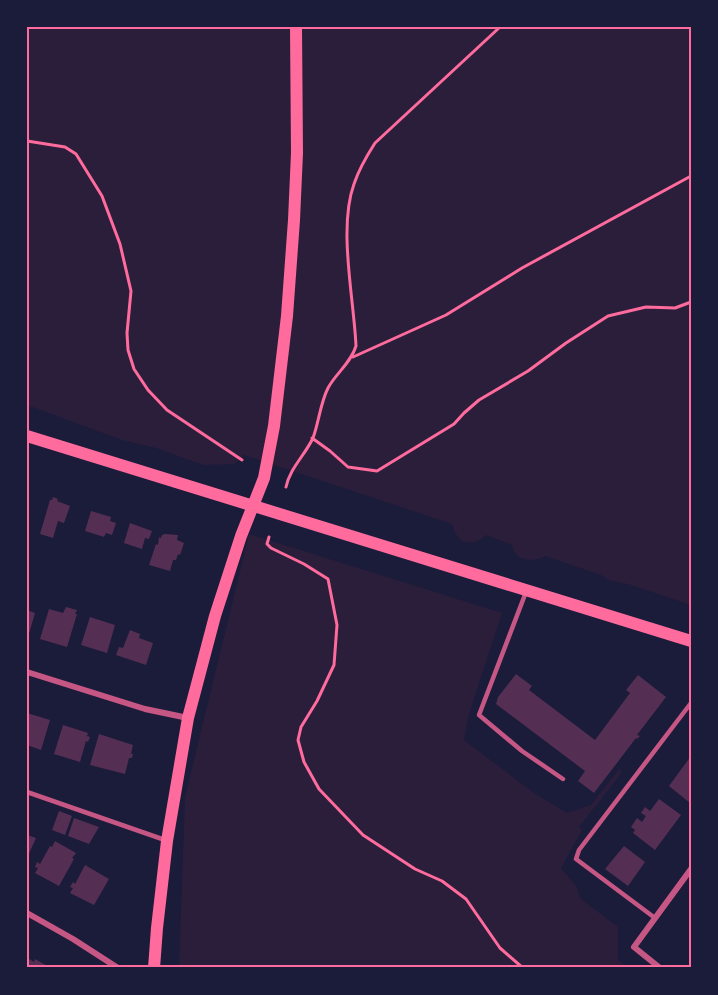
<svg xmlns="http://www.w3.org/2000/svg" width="718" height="995" font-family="'PT Sans Narrow',sans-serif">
  <rect width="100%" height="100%" fill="#1b1b3a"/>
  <path fill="#2a1e3b" d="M 27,27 L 691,27 L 691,605 L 631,585 L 609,580 L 601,575 L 545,556 C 539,561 522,562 516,554 C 514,552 513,548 512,545 L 486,535 C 470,549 457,543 452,524 L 244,455 L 234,464 L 203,465 L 156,448 L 122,440 L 27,405 Z
    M 249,534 L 502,613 L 469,714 L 464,740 L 534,793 L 567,813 L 591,805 L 620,768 L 621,773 L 617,779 L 579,827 L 582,830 L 561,868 L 577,887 L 580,898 L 618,927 L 618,960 L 629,968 L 179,968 L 185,797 Z"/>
  <path fill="#542f53" d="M 53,497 L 58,499 L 57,501 L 70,506 L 64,523 L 58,521 L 53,538 L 40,534 L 50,500 L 52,500 Z
    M 91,511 L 111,517 L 110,521 L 116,523 L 112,535 L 106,533 L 104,537 L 85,531 Z
    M 130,523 L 152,531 L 149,539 L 145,538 L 142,549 L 124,543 Z
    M 165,534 L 178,535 L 177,540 L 184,543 L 180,555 L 178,554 L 176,560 L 173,560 L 170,571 L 149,565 L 156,544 L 158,545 L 159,537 L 161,538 L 162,535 Z
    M 66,607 L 77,610 L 75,614 L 77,614 L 67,647 L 40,639 L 49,609 L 63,613 Z
    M 27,610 L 35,613 L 28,637 L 27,637 Z
    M 90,617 L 115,625 L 107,653 L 81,645 Z
    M 130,630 L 140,634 L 139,638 L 153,643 L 146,665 L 116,655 L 119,647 L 123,648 Z
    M 516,674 L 532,686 L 529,690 L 595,740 L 630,693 L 626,690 L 638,675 L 666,697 L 637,735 L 640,736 L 637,739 L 636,738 L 594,793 L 578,781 L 585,771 L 496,704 L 498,697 Z
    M 27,713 L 50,720 L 41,750 L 27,745 Z
    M 63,725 L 88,733 L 87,736 L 90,737 L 88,742 L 86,741 L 80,762 L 54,754 Z
    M 99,734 L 133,745 L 131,754 L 133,754 L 132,758 L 129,758 L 125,774 L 90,765 Z
    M 691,756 L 691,801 L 690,803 L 669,786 Z
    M 659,799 L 681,815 L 655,850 L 633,833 L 635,830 L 631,827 L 637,818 L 642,822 L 646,816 L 641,813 L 645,807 L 650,811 Z
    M 59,811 L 72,816 L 65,835 L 52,830 Z
    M 74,818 L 99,827 L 89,844 L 68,836 Z
    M 27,835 L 36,838 L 27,858 Z
    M 55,841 L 76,853 L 72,858 L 74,859 L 59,886 L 35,873 L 38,868 L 35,867 L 37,862 L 40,864 L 50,846 L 52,847 Z
    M 624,846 L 645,862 L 628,886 L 605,869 Z
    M 85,865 L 109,879 L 94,905 L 70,893 L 73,888 L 70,887 L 73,882 L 75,884 Z
    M 29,959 L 34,962 L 35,959 L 51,968 L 27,968 Z"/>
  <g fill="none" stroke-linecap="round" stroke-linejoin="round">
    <path stroke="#ff6b9d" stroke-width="3" d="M 27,141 L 65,147 L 76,154 L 102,196 L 120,244 L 131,291 L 127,333 L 128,350 L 134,369 L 148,390 L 167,410 L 242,460
      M 353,357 L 446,315 L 522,268 L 691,176
      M 312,438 L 330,451 L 348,467 L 377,471 L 454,424 L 464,413 L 479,400 L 528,371 L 566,343 L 608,316 L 646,307 L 675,308 L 691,302
      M 286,487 C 290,468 305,455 313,438 C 319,422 320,404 328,388 C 336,373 351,363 356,346 C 354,299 338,228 354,184 C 359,169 366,157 375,143 L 500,27
      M 269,537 L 267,544 L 271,548 L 304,564 L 328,579 L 337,625 L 334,665 L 317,701 L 301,727 L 298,740 L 304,762 L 319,789 L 363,835 L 415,869 L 442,881 L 466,899 L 500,948 L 523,968"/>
    <path stroke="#c65784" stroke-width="4.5" d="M 526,592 L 479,715 L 522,751 L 563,779
      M 27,792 L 165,840
      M 655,918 L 576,859 L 579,850 L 691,703"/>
    <path stroke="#c65784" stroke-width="6" d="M 27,672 L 145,709 L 188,718
      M 27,913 L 73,939 L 118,968
      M 660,968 L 634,947 L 691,869"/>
    <path stroke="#ff6b9d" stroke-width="12" d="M 27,436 L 691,641
      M 154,968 L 157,928 L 167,841 L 188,718 L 215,616 L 241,536 L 264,478 L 274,426 L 287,316 L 294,220 L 297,153 L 296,27"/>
  </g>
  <rect width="718" height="995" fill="none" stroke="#1b1b3a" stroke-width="57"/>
  <rect x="28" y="28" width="662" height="938" fill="none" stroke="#ff6b9d" stroke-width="2"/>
</svg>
